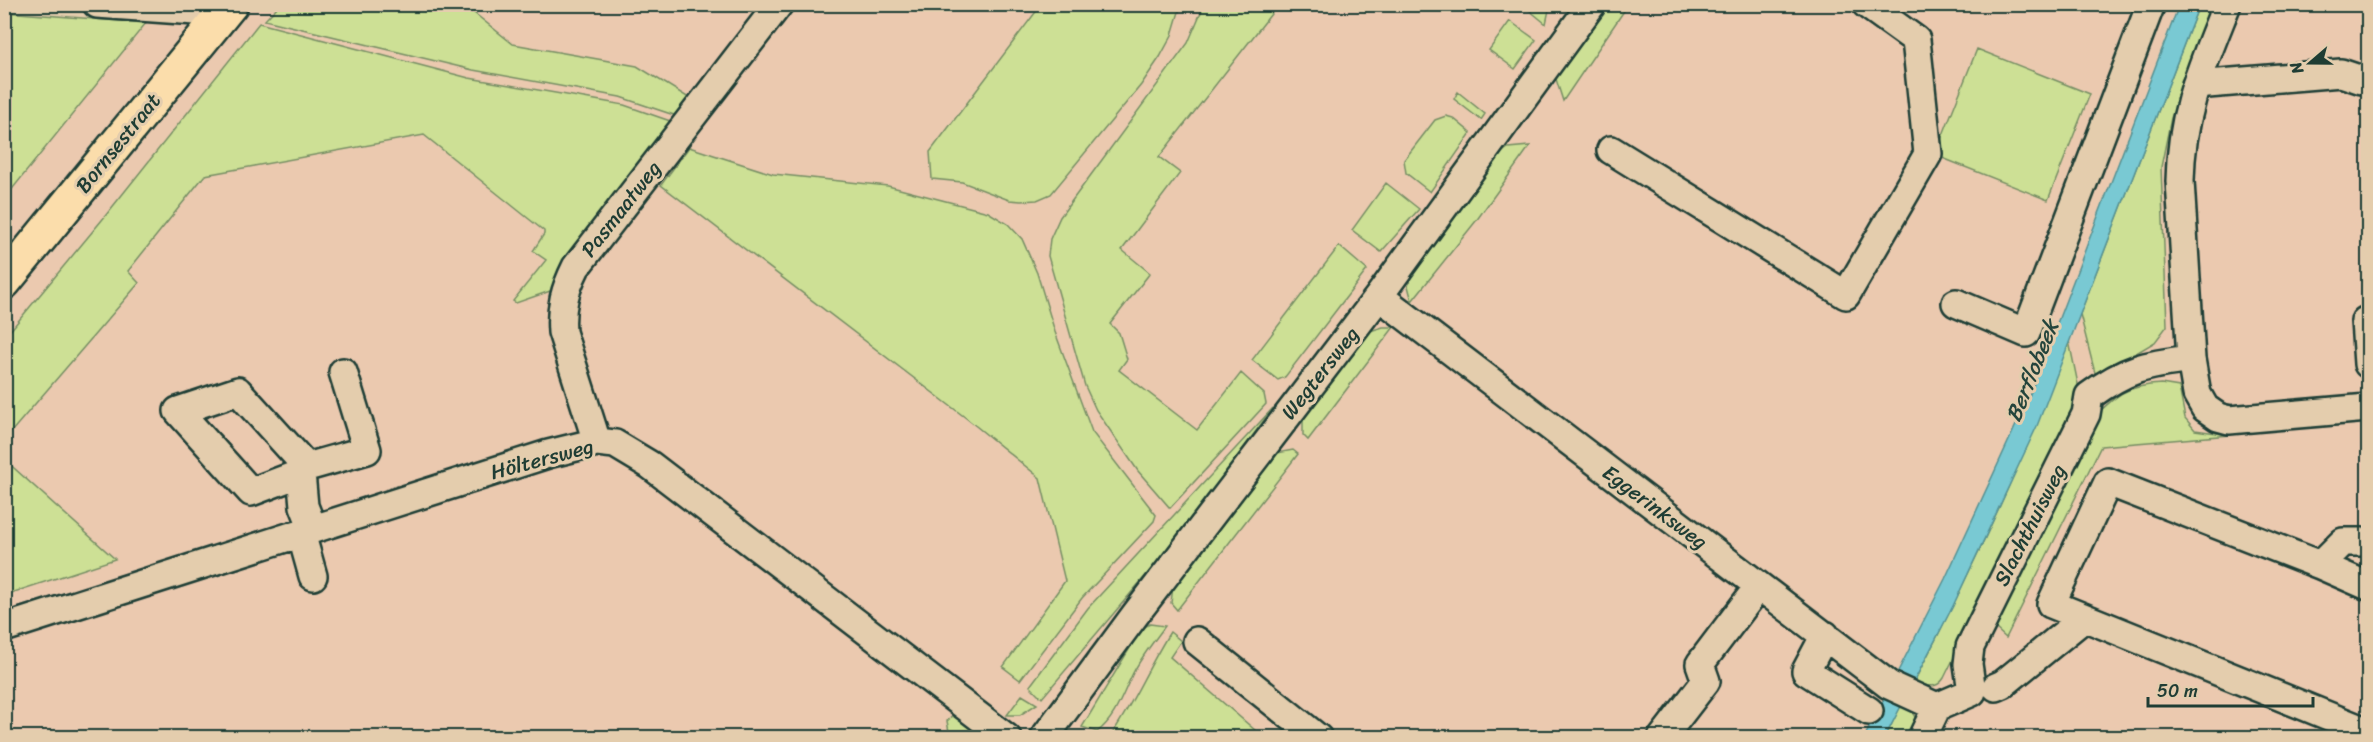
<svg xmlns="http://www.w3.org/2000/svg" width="2373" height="742" font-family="Sriracha,sans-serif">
  <rect width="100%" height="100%" fill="#e4cdad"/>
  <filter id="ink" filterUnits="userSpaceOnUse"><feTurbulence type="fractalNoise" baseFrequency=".0167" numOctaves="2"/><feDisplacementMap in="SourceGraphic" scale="12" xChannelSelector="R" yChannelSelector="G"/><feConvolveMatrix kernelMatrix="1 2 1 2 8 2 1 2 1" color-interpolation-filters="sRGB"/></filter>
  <g filter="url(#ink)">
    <path fill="#ebc9af" d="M 156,5 L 2368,5 L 2368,737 L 5,738 L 5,192 Z"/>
    <path fill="#cde095" stroke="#768e64" stroke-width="1.5" d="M 279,5 L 464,5 L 513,44 L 637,66 L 689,98 L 677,116 L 620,97 L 473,70 L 265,20 Z
      M 1041,5 L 1181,5 L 1172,35 L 1160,57 L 1141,85 L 1051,194 L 1037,200 L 1021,201 L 1009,200 L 962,182 L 932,179 L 930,152 Z
      M 1204,5 L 1278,5 L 1159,157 L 1180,173 L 1122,250 L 1150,273 L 1110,324 L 1119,333 L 1127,359 L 1119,370 L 1197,430 L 1241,373 L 1264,394 L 1266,404 L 1170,508 L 1138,471 L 1096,410 L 1085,386 L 1048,256 L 1050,239 L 1060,217 L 1188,43 Z
      M 1523,5 L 1550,5 L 1546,24 Z
      M 1607,5 L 1628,5 L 1563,101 L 1555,76 Z
      M 2199,5 L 2216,5 L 2171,118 L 2161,167 L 2167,326 L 2155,342 L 2096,377 L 2080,314 Z
      M 5,12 L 146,23 L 5,198 L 4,12 Z
      M 1510,21 L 1536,40 L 1515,69 L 1489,50 Z
      M 259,23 L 469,78 L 624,105 L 673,122 L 553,290 L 516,303 L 513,301 L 546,260 L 533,251 L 544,234 L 544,231 L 424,135 L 205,175 L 128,271 L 139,283 L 5,439 L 5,337 L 102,220 Z
      M 1977,49 L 2090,94 L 2048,200 L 1935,155 Z
      M 1458,92 L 1485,114 L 1481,120 L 1454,99 Z
      M 1446,116 L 1453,118 L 1471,133 L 1430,192 L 1406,173 L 1404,160 L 1435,120 Z
      M 1530,146 L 1476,221 L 1412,301 L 1408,286 L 1415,266 L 1497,156 L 1508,148 Z
      M 689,147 L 773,174 L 888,186 L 988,212 L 1008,224 L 1022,239 L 1037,273 L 1055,332 L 1092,432 L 1156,515 L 1154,521 L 1082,598 L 1020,680 L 1003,667 L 1065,581 L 1040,478 L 966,418 L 661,185 Z
      M 1386,183 L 1419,209 L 1381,252 L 1352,230 Z
      M 1339,246 L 1367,270 L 1285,377 L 1278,380 L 1252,360 Z
      M 1383,327 L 1394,327 L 1308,440 L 1303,435 L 1303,414 L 1360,338 L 1370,331 Z
      M 2069,341 L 2079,389 L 2076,410 L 1944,678 C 1939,686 1933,687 1924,685 L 1922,689 L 1913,684 C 1971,572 2024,459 2069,341 Z
      M 2161,384 L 2179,387 L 2185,418 L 2195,430 L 2231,435 L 2101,446 L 2006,638 L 1995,628 L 1997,616 L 2094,417 C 2118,393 2127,386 2161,384 Z
      M 1273,408 L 1175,541 L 1042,698 L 1030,686 L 1088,608 Z
      M 1293,450 L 1298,454 L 1177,610 L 1171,603 L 1173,586 L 1272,454 Z
      M 4,460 L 5,460 L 115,559 L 5,595 Z
      M 1150,624 L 1165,626 C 1154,641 1142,656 1133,673 C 1123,693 1116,718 1097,732 L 1082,727 L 1142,628 Z
      M 1170,632 L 1181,641 L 1170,657 L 1263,737 L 1110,737 C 1133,704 1148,667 1170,632 Z
      M 1022,695 L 1037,704 L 1020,715 L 1007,715 Z
      M 1901,705 L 1910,709 L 1917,720 L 1914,737 L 1885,738 Z
      M 954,715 L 979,735 L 978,737 L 950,737 L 947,721 Z"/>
    <path fill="#79c9d3" stroke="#559193" stroke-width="1.5" d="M 2179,5 L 2199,5 L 2037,426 L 1953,606 L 1885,737 L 1864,738 L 1945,579 L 2028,399 Z"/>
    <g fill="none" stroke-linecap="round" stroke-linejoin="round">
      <g stroke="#1f3d34" stroke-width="32">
        <path id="minor" d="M 97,4 L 224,13
          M 2227,4 C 2202,67 2181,112 2180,181 L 2191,359 L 2197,394 L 2205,408 L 2218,417 L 2229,420 L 2368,408
          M 2196,85 L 2341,73 L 2362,80 L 2368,79
          M 1611,150 L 1846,295 L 1928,154 L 1916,40 L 1866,4
          M 1379,296 L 1889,685 L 1937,707
          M 1956,303 L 2026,333 L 2151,4
          M 2368,320 L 2365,321 L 2368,364
          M 597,442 L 562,332 C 560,307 565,289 576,267 L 779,4
          M 301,473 L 251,492 L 178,411 L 238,391 L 307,467
          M 313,529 L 304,506 L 301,473 L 307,467 L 367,450 L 343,372
          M 301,533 L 313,576
          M 2368,542 L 2343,542 L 2320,565 L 2108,482 L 2051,604 L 2368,732
          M 2320,565 L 2368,586
          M 4,628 L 548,454 L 597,442 L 615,444 L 650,465 L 1007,738
          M 1825,635 L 1806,671 L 1869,711
          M 1197,641 L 1318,738
          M 1996,687 L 2003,684 L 2084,618
          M 1044,738 L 1135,615 L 1379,296 L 1592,4
          M 1662,738 L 1706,681 L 1700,664 L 1759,586
          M 1922,738 L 1937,707 L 1972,692 L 1968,664 L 1970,647 L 2086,414 L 2089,396 C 2127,368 2145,365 2191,359"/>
      </g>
      <g stroke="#1f3d34" stroke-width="38">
        <path id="major" d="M 4,282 L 231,4"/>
      </g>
      <use href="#minor" stroke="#e4cdad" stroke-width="27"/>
      <use href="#major" stroke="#fbddab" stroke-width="33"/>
    </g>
  </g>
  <g text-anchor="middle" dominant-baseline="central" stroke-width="6" stroke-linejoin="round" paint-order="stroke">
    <g font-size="21" fill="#1f3d34" stroke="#e4cdad">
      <text transform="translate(118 143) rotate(-51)">Bornsestraat</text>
      <text transform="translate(621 209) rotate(-52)">Pasmaatweg</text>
      <text transform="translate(1320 373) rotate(-52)">Wegtersweg</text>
      <text transform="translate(542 459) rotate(-15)">Höltersweg</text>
      <text transform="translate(1655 507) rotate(37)">Eggerinksweg</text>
      <text transform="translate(2030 525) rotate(-63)">Slachthuisweg</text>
    </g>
    <g font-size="22" font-style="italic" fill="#24443c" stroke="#e4cdad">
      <text transform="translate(2032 371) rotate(-68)">Berflobeek</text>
    </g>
  </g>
  <rect width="2373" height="742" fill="none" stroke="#e4cdad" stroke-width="24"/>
  <rect x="12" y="12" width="2349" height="718" fill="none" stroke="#1f3d34" stroke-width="2" filter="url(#ink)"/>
  <g transform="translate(2310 63) rotate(250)" stroke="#e4cdad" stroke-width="4.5" paint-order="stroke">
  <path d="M0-4.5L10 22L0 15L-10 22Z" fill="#1f3d34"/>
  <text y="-9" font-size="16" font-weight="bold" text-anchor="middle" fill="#1f3d34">N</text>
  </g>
  <path d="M2148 697v9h165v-9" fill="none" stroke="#1f3d34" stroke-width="3"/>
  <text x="2157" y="697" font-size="18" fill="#1f3d34" stroke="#e4cdad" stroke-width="4.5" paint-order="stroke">50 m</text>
</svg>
